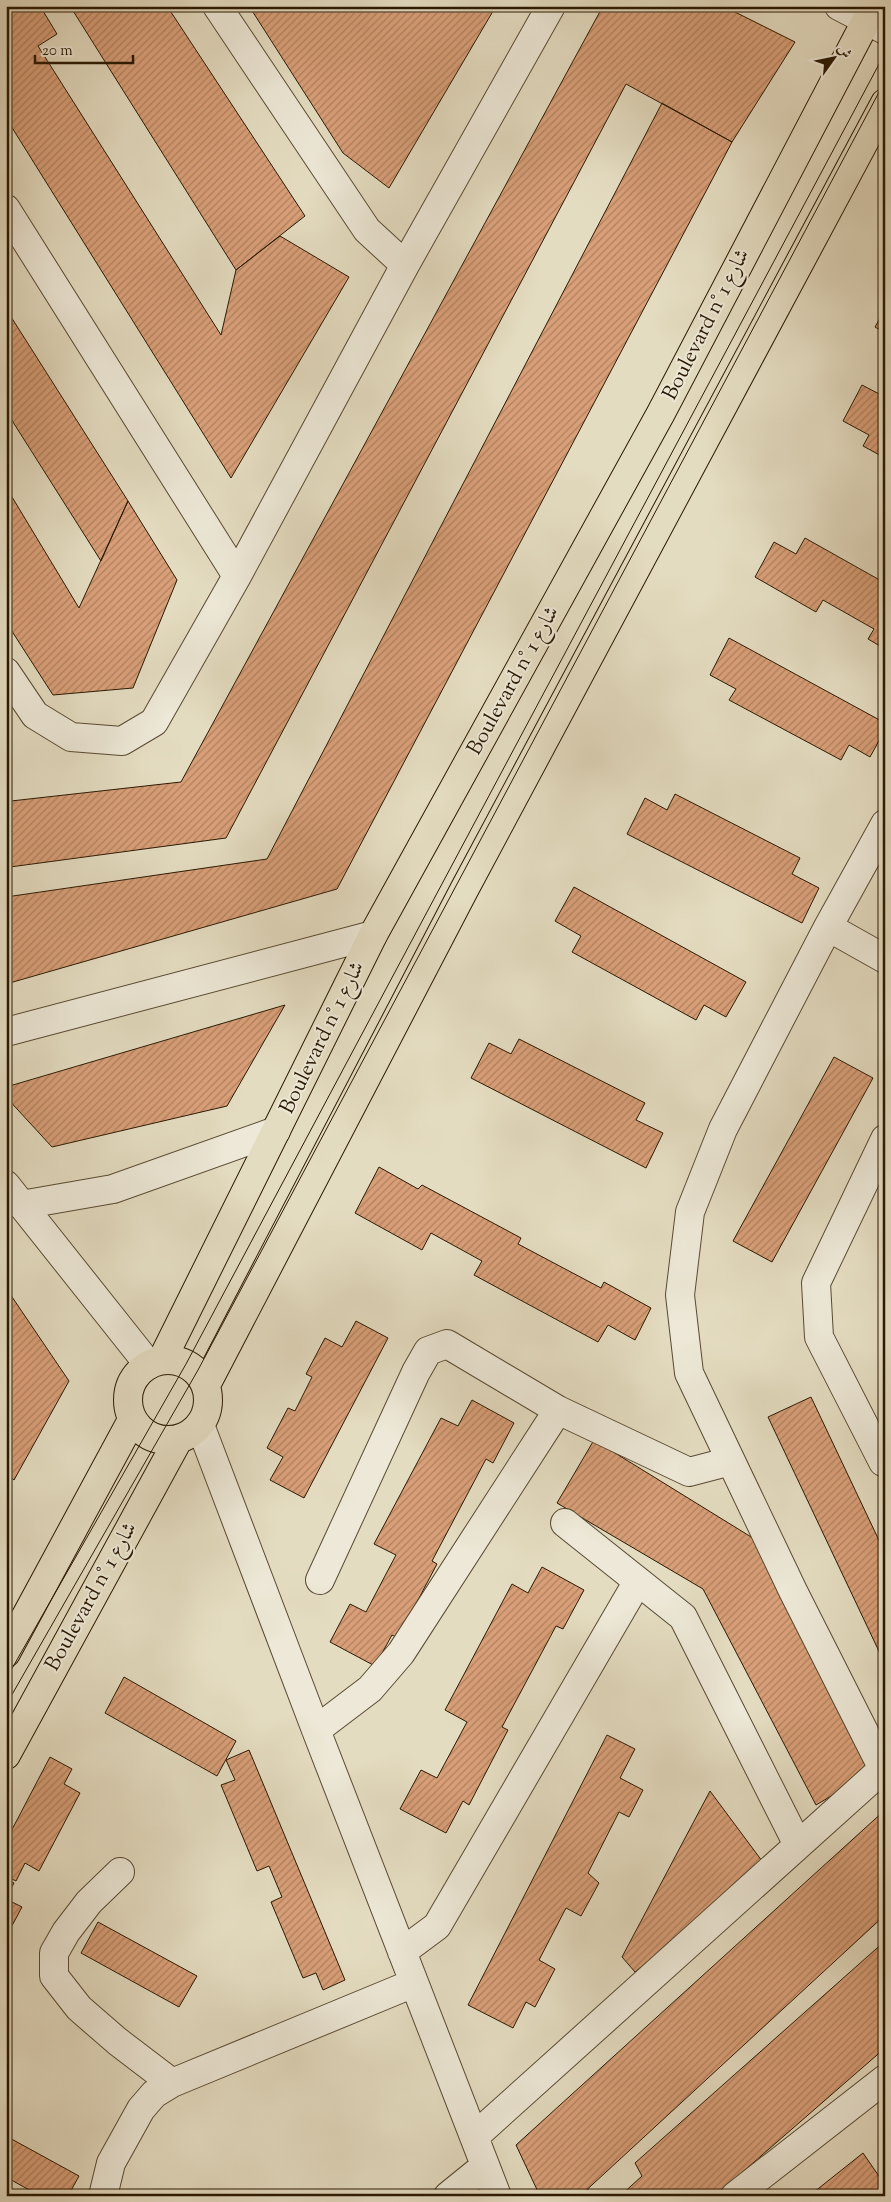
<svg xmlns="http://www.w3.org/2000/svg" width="891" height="2202" font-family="'Sorts Mill Goudy',Amiri,serif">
  <defs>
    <pattern id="building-hatch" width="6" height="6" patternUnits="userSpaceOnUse" patternTransform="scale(1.25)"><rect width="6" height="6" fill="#d99f78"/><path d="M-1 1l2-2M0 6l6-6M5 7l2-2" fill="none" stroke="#b08160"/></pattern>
  </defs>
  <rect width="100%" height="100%" fill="#e4dcc1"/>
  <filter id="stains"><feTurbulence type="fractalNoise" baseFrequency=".004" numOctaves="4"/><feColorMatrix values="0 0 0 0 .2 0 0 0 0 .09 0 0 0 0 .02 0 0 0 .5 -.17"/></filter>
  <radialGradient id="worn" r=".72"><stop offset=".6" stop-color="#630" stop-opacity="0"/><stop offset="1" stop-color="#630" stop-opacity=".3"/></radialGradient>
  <path fill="url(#building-hatch)" stroke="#2a1902" d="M 6,6 L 40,6 L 57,34 L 38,46 L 221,335 L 236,270 L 280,236 L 349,277 L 231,478 L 6,118 Z
    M 70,6 L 167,6 L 305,216 L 236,270 Z
    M 249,6 L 496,6 L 389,188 L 343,153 Z
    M 603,6 L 723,6 L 795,42 L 732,142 L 626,84 L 226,838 L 10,867 L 6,865 L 6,806 L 11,801 L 181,782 Z
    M 662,103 L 732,142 L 337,889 L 6,984 L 6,897 L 267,859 Z
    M 6,309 L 128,501 L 101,561 L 6,411 Z
    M 885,309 L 885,333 L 875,327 Z
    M 862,385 L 885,397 L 885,458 L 863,446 L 869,435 L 843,421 Z
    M 6,487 L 79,608 L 128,501 L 177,580 L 133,688 L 53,695 L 6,622 Z
    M 805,538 L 885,583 L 885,649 L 868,639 L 874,629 L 823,600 L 816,612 L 755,577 L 774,542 L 796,554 Z
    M 729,638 L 885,723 L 885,730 L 870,757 L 849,745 L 841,760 L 729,700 L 736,689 L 710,675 Z
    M 6,793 L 11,801 L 6,806 Z
    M 675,794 L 800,858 L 792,874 L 819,888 L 802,923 L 627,834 L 645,798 L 667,810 Z
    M 574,887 L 746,982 L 726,1017 L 704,1005 L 696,1020 L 572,952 L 581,936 L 555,921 Z
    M 285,1005 L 227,1106 L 52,1147 L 6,1097 L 6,1087 Z
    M 519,1039 L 645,1103 L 636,1120 L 663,1133 L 646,1168 L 471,1078 L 489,1043 L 511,1054 Z
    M 834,1057 L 873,1078 L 772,1262 L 733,1241 Z
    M 379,1167 L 418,1189 L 422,1185 L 521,1238 L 518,1244 L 601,1288 L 604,1282 L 651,1308 L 635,1340 L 608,1325 L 598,1342 L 474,1275 L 482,1261 L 431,1233 L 422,1250 L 355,1213 Z
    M 6,1288 L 69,1381 L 14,1480 L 6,1474 Z
    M 356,1321 L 388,1338 L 304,1498 L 270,1480 L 283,1457 L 267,1448 L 288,1408 L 295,1411 L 312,1377 L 306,1374 L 325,1338 L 342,1347 Z
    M 811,1397 L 885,1553 L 885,1664 L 768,1417 Z
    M 472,1400 L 514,1423 L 493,1463 L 486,1459 L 432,1561 L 437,1564 L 398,1638 L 392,1635 L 375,1666 L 330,1642 L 350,1604 L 366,1612 L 396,1555 L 374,1544 L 441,1418 L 458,1426 Z
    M 594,1440 L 769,1548 L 877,1769 L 816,1805 L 703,1589 L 557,1503 Z
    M 542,1567 L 584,1590 L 563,1629 L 556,1626 L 502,1727 L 508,1730 L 469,1805 L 463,1801 L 446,1833 L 400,1809 L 421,1770 L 437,1778 L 467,1722 L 445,1710 L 512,1584 L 528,1593 Z
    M 124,1677 L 236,1741 L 217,1776 L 105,1713 Z
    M 607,1735 L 635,1749 L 620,1778 L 643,1790 L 629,1817 L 619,1812 L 588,1873 L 599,1883 L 581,1916 L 566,1908 L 539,1960 L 555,1969 L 535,2007 L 526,2002 L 513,2028 L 468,2005 Z
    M 249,1750 L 345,1980 L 323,1990 L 316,1973 L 303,1978 L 271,1902 L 282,1897 L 269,1866 L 257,1871 L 221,1785 L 235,1780 L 226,1760 Z
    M 50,1757 L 72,1769 L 64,1784 L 80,1793 L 39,1871 L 25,1863 L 16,1881 L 6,1876 L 6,1841 Z
    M 710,1791 L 765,1865 L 635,1972 L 622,1957 Z
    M 885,1810 L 885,1915 L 580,2196 L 540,2196 L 516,2145 Z
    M 6,1879 L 14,1883 L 6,1898 Z
    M 6,1899 L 22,1907 L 6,1937 Z
    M 98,1922 L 197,1976 L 179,2007 L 81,1953 Z
    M 885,1941 L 885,2048 L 715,2196 L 620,2196 L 642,2176 L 635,2163 Z
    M 6,2136 L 79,2176 L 68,2196 L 40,2196 L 6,2177 Z
    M 863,2153 L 885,2185 L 885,2196 L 809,2196 Z
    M 588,2189 L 593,2196 L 580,2196 Z"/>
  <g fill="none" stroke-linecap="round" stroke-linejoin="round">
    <g stroke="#584a32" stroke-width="30">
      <path id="minor" d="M 217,6 L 367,230 L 405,265
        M 839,6 L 885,30
        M 6,209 L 237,576
        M 6,672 L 35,715 L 71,737 L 122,741 L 154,722 L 237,576 L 405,265 L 551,6
        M 828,927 L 885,959
        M 6,1032 L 373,935
        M 885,1139 L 816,1283 L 819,1337 L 883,1462 L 885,1460
        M 6,1185 L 149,1365
        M 21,1205 L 113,1189 L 276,1131
        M 200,1425 L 316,1730 L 497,2196
        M 565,1523 L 683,1617 L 798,1845
        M 320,1580 L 416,1372 L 428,1351 L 447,1344 L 558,1410 L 689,1472 L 731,1461
        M 316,1730 L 370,1689 L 401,1653 L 558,1410
        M 883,1769 L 793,1591 L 689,1373 L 680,1295 L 690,1212 L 723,1129 L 828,927 L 885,824
        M 120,1872 L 89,1902 L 66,1932 L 54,1953 L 54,1976 L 79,2008 L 117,2041 L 172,2083
        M 402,1952 L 437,1926 L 638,1581
        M 474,2137 L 885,1767
        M 103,2196 L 111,2163 L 141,2109 L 154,2094 L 172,2083 L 414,1983
        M 448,2196 L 485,2166
        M 735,2196 L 885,2079"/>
    </g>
    <g stroke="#2a1902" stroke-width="30">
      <path id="major" d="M128 1400a40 40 0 1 1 80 0a40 40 0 1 1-80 0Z
        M 162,1360 L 373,935 L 661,413 L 874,6
        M 206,1385 L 464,890 L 885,103
        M 6,1653 L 132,1420
        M 6,1755 L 178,1440"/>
    </g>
    <use href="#minor" stroke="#ede8d7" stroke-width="28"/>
    <use href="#major" stroke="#e4dcc1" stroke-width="28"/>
    <path stroke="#2a1902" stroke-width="1" d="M 6,1679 L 186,1364 L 885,53
      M 6,1705 L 198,1370 L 885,81"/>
  </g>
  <g text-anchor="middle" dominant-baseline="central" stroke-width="4" stroke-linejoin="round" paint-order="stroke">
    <g font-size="21" fill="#2a1902" stroke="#ede8d7">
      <text transform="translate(707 325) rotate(-63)">Boulevard n° شارع 1</text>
      <text transform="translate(514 681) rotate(-61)">Boulevard n° شارع 1</text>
      <text transform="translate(323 1038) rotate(-64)">Boulevard n° شارع 1</text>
      <text transform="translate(92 1597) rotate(-61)">Boulevard n° شارع 1</text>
    </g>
  </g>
  <rect width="891" height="2202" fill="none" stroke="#e4dcc1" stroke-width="25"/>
  <rect x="8" y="8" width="876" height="2187" fill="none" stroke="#2a1902" stroke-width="2.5"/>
  <rect x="12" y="12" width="866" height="2177" fill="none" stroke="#2a1902"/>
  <g transform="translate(834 58) rotate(57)" stroke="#ede8d7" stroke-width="4" paint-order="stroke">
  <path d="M0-4L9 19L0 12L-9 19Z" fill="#2a1902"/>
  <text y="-8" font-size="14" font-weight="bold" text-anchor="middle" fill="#2a1902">ش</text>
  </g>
  <path d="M35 55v8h98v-8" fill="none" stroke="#2a1902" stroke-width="2.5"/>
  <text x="42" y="55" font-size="15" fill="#2a1902" stroke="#ede8d7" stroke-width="4" paint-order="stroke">20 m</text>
  <rect width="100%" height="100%" filter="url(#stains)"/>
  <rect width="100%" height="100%" fill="url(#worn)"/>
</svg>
